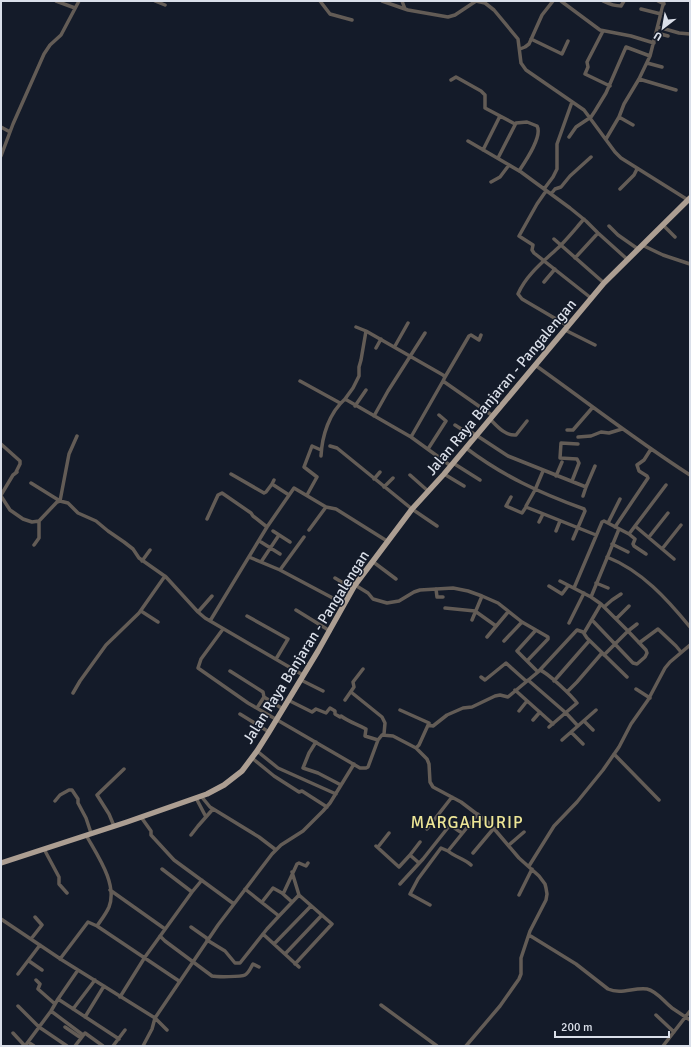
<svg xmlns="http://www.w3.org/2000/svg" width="691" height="1047" font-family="Signika,sans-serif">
  <rect width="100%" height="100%" fill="#141b29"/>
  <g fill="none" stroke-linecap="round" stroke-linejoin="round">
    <path stroke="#635c56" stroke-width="3.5" d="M 56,1 L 75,8
      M 155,1 L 165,5
      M 320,1 L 330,14 L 352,20
      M 382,1 L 405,9
      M 402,1 L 405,9 L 408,10 L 448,17 L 455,15 L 476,1 L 485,3 L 494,10 L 518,39 L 521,63 L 526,70 L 584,110 L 615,152 L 621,158 L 688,200
      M 561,1 L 600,30 L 631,36 L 654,43
      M 603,1 C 609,4 614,6 621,6 L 624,1
      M 658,1 L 664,4
      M 641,9 L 661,14
      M 658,27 L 679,33 L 690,34
      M 603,31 L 587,62 L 588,67 L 585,74 L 610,86
      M 657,33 L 668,36
      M 531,39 L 562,54 L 568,41
      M 520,49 L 525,47 L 529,44 L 542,15 L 553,1
      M 647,63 L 662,67
      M 639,79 L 676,90
      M 451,80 L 456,77 L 481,91 L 485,95 L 485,108 L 515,124
      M 619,117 L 633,125
      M 1,127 L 10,132
      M 569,137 L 576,127 L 591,117 L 595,111 L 606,93 L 626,47 L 650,56
      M 606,139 L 619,117 L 624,104 L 639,79 L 650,56 L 664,1
      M 468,141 L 521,172 L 570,208 L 586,221 L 598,233 L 628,260
      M 483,150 L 500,116
      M 1,156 L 13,124 L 44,54 L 50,45 L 61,35 L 79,1
      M 498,158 L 516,123 L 527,122 L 537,126 C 543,136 525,162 519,171
      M 491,182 L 500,177 L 509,165
      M 544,189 L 553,177 L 557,169 L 557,144 L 572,102
      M 620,189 L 634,175 L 637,169
      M 546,191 L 537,204 L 519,236 L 533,245 L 532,250 L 534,253 L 591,298
      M 551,194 L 555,189 L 561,187 L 570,176 L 591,157
      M 663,225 L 675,237
      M 609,226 L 618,235 L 638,249
      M 554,239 L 604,283
      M 642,245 L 663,255 L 690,264
      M 575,258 L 598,233
      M 544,282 L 555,269
      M 568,326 L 522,299 L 518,294 C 526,275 544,261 559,247 C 568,238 576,228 584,219
      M 356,327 L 366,331 L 361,360 L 359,367 L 359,376 L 353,388 L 345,399 L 411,437 L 451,466
      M 565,330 L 595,345
      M 366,331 L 443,375 L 445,377 L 443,381 L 493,416
      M 395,346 L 408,323
      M 376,348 L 381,339
      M 535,365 C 587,402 637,441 690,475
      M 445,377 L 469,336 L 471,335 L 479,340 L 481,335
      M 300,381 L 340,403
      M 355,406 L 366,390
      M 374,416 L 388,391 L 425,333
      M 490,419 C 497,426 505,436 516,435 L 527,421
      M 455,425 L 466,432 L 471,432 L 476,435 L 508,456 L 586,487 L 595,466
      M 567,430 L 573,430 L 593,407
      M 411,437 L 443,381
      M 578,437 L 591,436 L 601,432 L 609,433 L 622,429
      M 1,444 L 20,461 L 20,464 L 16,472
      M 330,446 L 337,448 L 412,509 L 437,526
      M 466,448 C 503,476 540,493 584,509 L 585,511 L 573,539
      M 428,449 L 446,421 L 439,415
      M 321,456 C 322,436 329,413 345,399
      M 453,463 L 480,480
      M 543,471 L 535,490 L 526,506 L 526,507 L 596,535
      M 231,474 L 264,493 L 266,492 L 272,484
      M 444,474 L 464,486
      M 410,475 L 428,491
      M 556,476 L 562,462
      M 374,479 L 380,472
      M 274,480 L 272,484 L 289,495
      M 572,481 L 579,463 L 577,459 L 560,458 L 561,443 L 578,444
      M 31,483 L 60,501 L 69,454 L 77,436
      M 384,487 L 393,478
      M 1,495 L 13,475 L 17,472
      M 307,495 L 317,477 L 304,467 L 312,446 L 321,450
      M 1,496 L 10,510 L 23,519 L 32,522 L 39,521 L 57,502 L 60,501 L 68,503 L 78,513 L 96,521 L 108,531 L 124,542 L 133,549 L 139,558 L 166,577 L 198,612 L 205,618 L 303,675
      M 583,496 L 586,487
      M 511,497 L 506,506 L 522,513 L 526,507
      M 326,507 L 336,509 L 387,541
      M 207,519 L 218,495 L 222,493 L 251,513 L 253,516 L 267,527
      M 539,522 L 543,514
      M 608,523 L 620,499
      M 635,526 L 674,559
      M 615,527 L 648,478 L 647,476 L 639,471 L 637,465 L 644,460 L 651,449
      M 273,531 L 290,542
      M 556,531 L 560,521
      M 629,534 L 635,539 L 633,544 L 634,546 L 646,554
      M 649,537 L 668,513
      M 261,542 L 280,554
      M 612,544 L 628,552
      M 34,545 L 39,538 L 39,521
      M 662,549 L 681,525
      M 249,557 L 280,570 L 344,604
      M 607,557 C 642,571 667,599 690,627
      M 142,561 L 150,550
      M 372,561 L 396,579
      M 261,562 L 279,535
      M 280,570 L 304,537
      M 335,578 L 353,589
      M 560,581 L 591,597 L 601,604 L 628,631 L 604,655
      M 596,583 L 608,588
      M 355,585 L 368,593 L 373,599 L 387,603 L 399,601 L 414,592 L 420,590 L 453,588 L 468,591 L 482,596 L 498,603 L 522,622 L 548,637 L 548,639 L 527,661
      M 549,586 L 562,594 L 568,586
      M 574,588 L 602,522 L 604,521 L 629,534 L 666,485
      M 436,589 L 437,597 L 443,597
      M 591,597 L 619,529
      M 604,607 L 612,600 L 621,594
      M 445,608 L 475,611 L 496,626
      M 296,610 L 330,631
      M 141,611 L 158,622
      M 198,612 L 212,596
      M 247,616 L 288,639 L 276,659
      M 616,619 L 629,606
      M 472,620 L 482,596
      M 592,620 L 633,663 L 637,664 L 645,657 L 647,653 L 646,650 L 628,631 L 637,624
      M 210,621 L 267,527 L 294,488 L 326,507 L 309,530
      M 569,623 L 584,593
      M 223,629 L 201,659 L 198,668 L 248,703 L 360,768 L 366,768 L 368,767 L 378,740 L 382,735 L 393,736 L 416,748 L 427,759 L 429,764 L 430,782 L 433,787 L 461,802 L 490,824 L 519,858 L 539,876 L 545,884 L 546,888 L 547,894 L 546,900 L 530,931 L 521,958 L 521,974 L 519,979 L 500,1006 L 466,1046
      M 536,630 L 517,651 L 538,672
      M 584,633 L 601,604
      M 487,637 L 508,612
      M 504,641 L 522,622
      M 639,643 L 658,629 L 676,646 L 681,652
      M 540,670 C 548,673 572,696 577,703 L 549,727
      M 230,671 L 263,692 L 264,697 L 283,709
      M 481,677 L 485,680 L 506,663 L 526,681
      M 301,680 L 323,691
      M 528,680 L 566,713 L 578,726
      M 554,681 L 589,641
      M 636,689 L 650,698
      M 515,690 L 553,724
      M 351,692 L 382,717 L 385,723 L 384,734
      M 567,692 L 577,682 L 602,653
      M 73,693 L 80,681 L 106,645 L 139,613 L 165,576
      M 288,700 L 312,712 L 316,709 L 326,713 L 330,708 L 335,711 L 335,714 L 340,717 L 341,716 C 349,722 357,724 366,729 L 365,736 L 378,740
      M 345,700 L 354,687 L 353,682 L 363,669
      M 257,708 L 264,697
      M 400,710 L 429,723 L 419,745 L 416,748
      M 519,711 L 527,701
      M 240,714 L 269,732
      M 533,720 L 540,712
      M 584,721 L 593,730
      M 428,725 L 433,726 L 447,715 L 463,708 L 472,707 L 495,696 L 500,695 L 508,697 L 538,672 L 577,630 L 583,632 L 587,638 L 627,677
      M 571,732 L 583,744
      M 562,740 L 596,710
      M 316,742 L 309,753 L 303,768 L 318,773 L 341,785
      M 257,751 L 278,768 L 336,794
      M 614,754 L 659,800
      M 252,758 L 274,776 L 299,792 L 302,791 L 327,807
      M 201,796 L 210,807 L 259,837 L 276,850
      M 196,798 L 206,817
      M 55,801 L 60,795 L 69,790 L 72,790 L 78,799 L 78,803 L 86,818 L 91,833
      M 141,817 L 151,831 L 151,835 L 174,860 L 234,904
      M 114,826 L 109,814 L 97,795 L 124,769
      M 427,829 L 452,797
      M 86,835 C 97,855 118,884 109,907 C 106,914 101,920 97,926 L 179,981
      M 191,835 L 198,826 L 213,809
      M 509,845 L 524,832
      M 376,846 L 399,867 L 410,855 L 419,863
      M 378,847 L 389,833
      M 44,849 L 59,877 L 59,884 L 67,893
      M 448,851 C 455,857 465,859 471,865
      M 473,853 L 494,828
      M 410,855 L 420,842
      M 529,866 L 554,826 L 577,802 L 603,770 L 619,747 L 631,724 L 648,700 L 665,668 L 670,662 L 690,645
      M 400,884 L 423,859 L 450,825 L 462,833
      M 110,890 L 165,929
      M 192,892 L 202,880
      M 282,893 L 292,902
      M 519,895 L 532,869
      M 262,902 L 273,888 L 282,893 L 284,892 L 297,864 L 299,863 L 306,866 L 308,863
      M 430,905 L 410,894 L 418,879 L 441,848 L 448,851 L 478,814
      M 279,916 L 299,895 L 292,872
      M 1,919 L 62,960 L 155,1018 L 167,1030
      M 191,927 L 208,939
      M 263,934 L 299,967
      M 529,935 L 576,964 L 608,989 C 621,995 634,987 647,989 C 657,991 664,1002 672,1008 C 678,1012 684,1016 690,1020
      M 160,936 L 165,941 L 212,976 C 217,977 241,977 245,975 C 249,973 251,967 253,964 L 259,967
      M 31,939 L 42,925 L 35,917
      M 207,940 L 225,951 L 235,963 L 240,963 L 267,929 L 279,916 L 245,889
      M 274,944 L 311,906
      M 285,954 L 322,915
      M 60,959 L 88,922 L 97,926
      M 29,961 L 42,970
      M 295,964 L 332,924 L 299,895
      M 18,974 L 40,945
      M 36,980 L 40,984 L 38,989 L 55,1004
      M 120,997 L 145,957 L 192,892 L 162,869
      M 58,999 L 119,1039
      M 381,1005 L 437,1046
      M 18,1006 L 39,1027 L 67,1046
      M 73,1009 L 95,980
      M 51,1011 L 83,1035
      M 656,1015 L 674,1032
      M 85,1017 L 104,986
      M 65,1027 L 81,1038
      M 13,1033 L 25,1046
      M 28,1042 L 34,1046
      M 25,1046 L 51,1011 L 58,999 L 78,970
      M 75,1046 L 85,1033 L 103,1046
      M 113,1046 L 125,1030
      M 143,1046 L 152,1029 L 155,1018 L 218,925 L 272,854 L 281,845 L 303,831 L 323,811 L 330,803 L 354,764
      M 663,1046 L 690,1011"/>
    <path stroke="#ac9e92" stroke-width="5.5" d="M 1,863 L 127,822 L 207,794 L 224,785 L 242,771 L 257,751 L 269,732 L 318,651 L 355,585 L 412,509 L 444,474 L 604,283 L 690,198"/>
  </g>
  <g text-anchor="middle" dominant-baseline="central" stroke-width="3" stroke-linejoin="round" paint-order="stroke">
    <g font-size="15" fill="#dadfe9" stroke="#141b29">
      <text transform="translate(501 387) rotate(-50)">Jalan Raya Banjaran - Pangalengan</text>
      <text transform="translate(306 647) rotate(-58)">Jalan Raya Banjaran - Pangalengan</text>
    </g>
    <g font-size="17" letter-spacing="1" fill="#ece596" stroke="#141b29">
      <text x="467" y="822">MARGAHURIP</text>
    </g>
  </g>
  <rect width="691" height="1047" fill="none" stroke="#dadfe9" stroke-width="4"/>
  <g transform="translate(663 28) rotate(211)" stroke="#141b29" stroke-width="3" paint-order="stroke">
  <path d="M0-3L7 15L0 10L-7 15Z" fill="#dadfe9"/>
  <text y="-6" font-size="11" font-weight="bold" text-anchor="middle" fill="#dadfe9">U</text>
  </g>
  <path d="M555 1031v6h114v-6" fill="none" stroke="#dadfe9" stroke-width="2"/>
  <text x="561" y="1031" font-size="12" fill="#dadfe9" stroke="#141b29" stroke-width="3" paint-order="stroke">200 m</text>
</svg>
